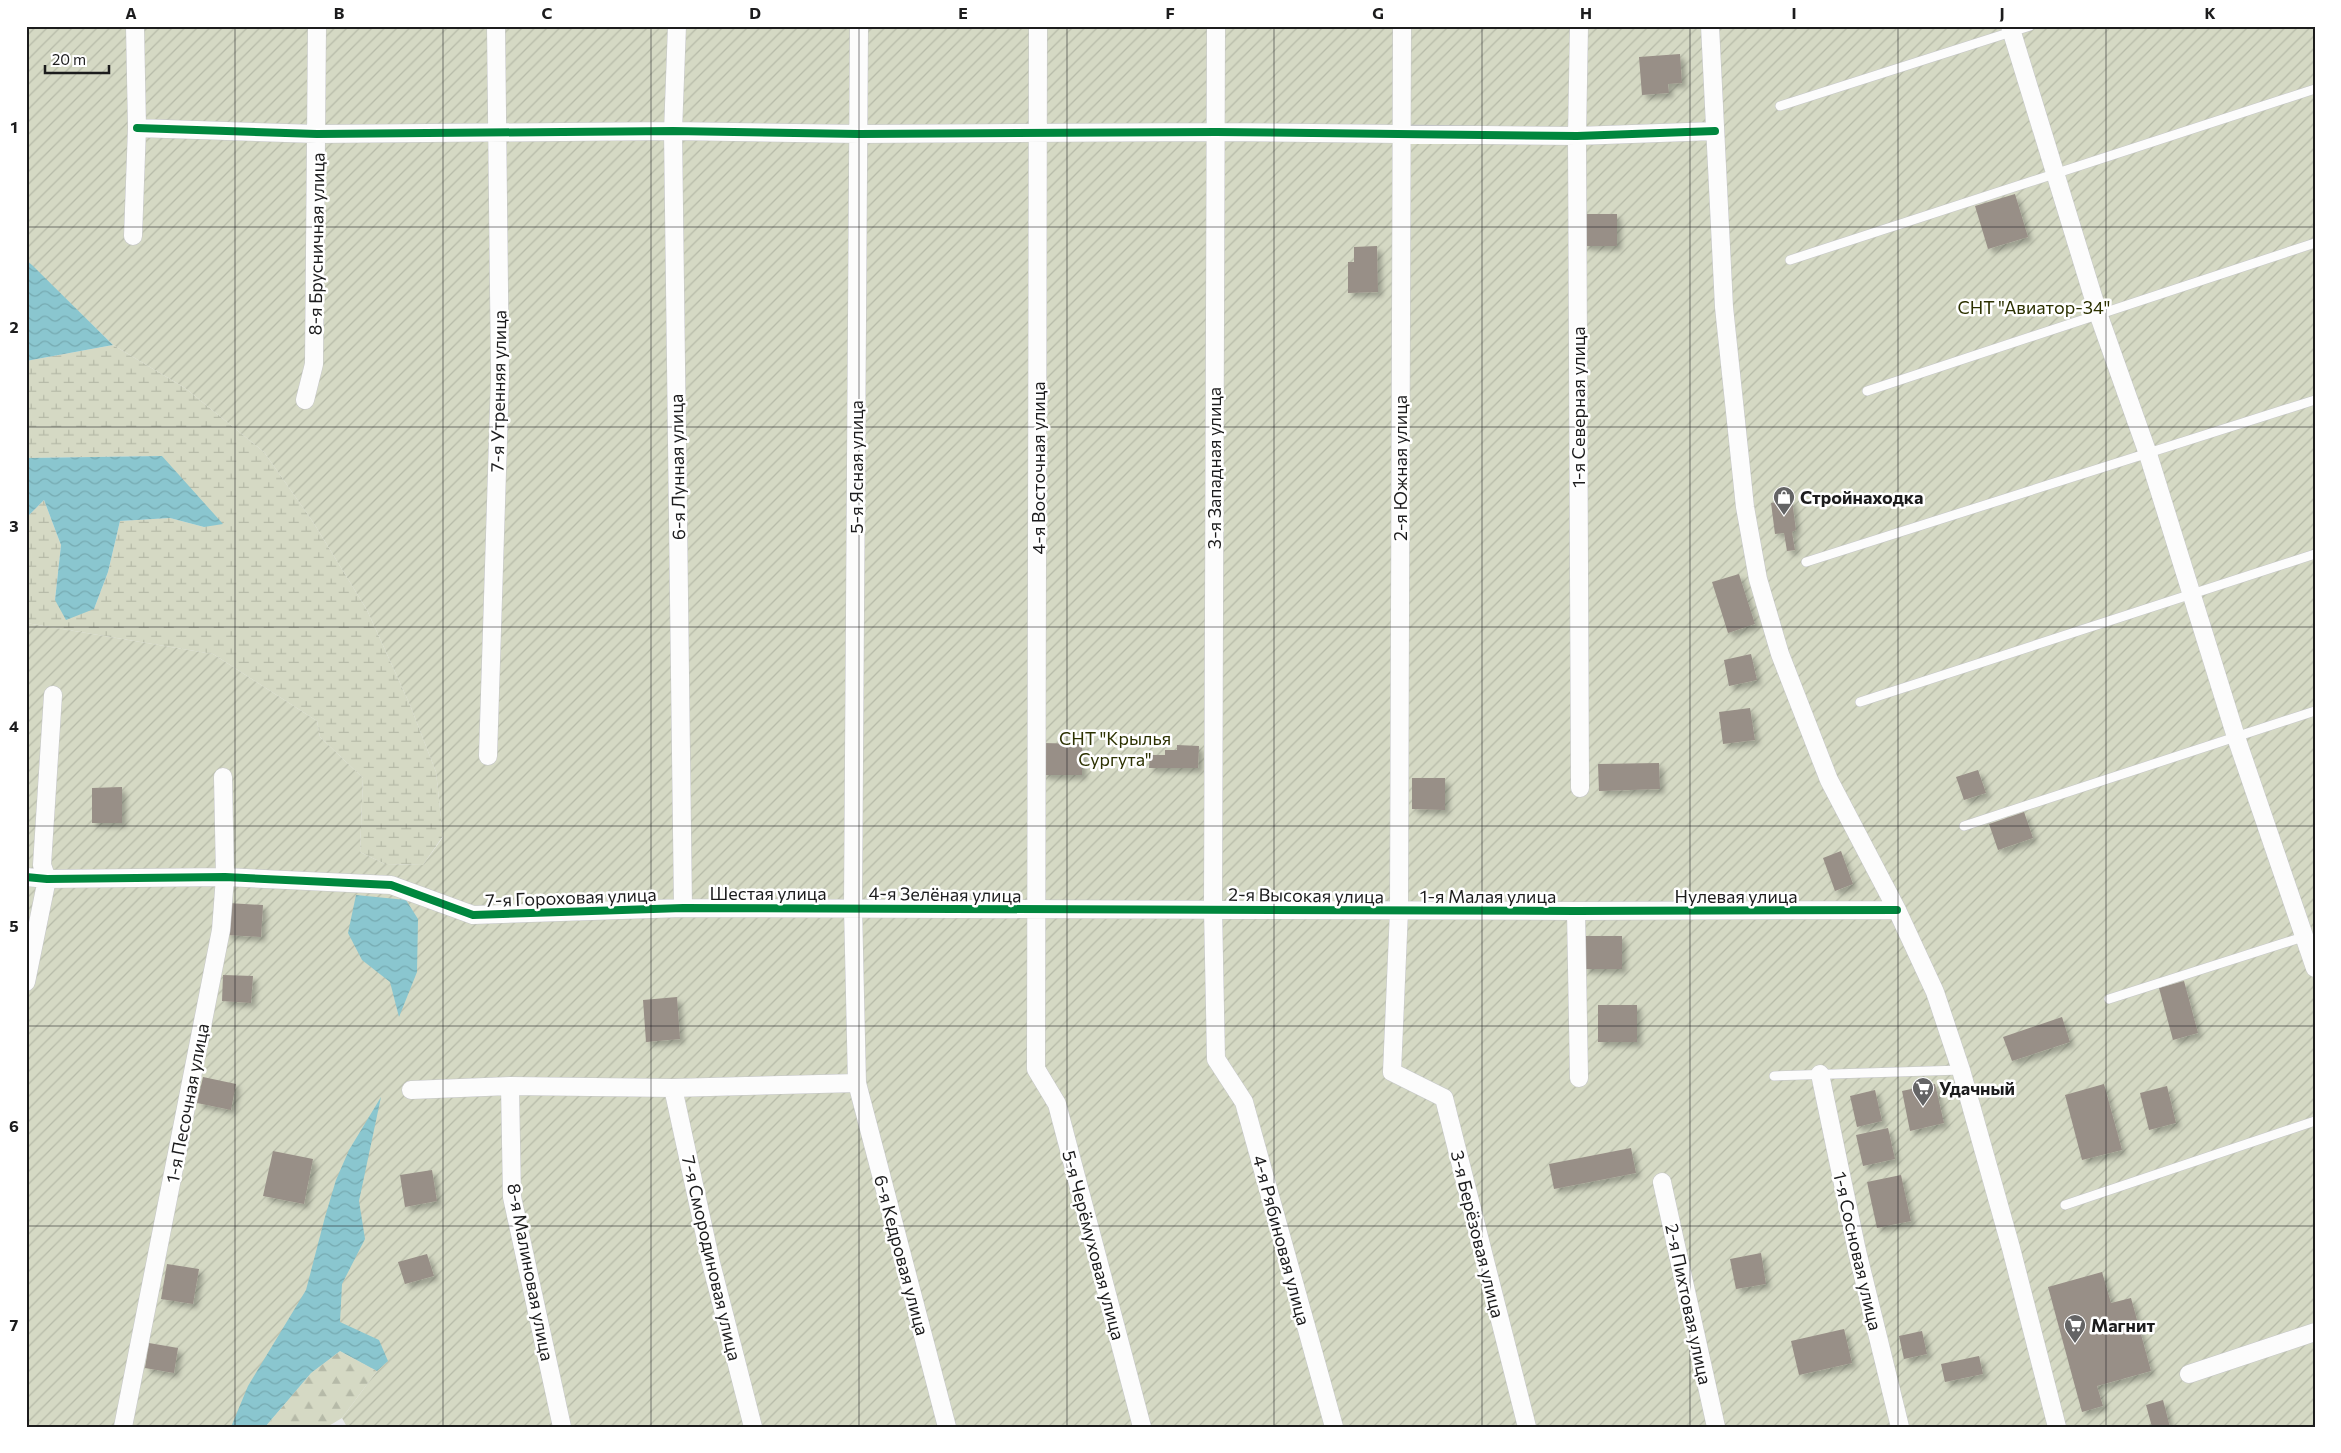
<svg xmlns="http://www.w3.org/2000/svg" width="2341" height="1453" font-family="Commissioner,sans-serif">
  <defs>
    <pattern id="forest-firs" width="22" height="20" patternUnits="userSpaceOnUse" patternTransform="scale(1.25)"><rect width="22" height="20" fill="#d5d9c4"/><path d="M5 1l3.5 6h-7zM16 11l3.5 6h-7z" fill="#b6baa8"/></pattern>
    <pattern id="wetland-marsh" width="20" height="14" patternUnits="userSpaceOnUse" patternTransform="scale(1.25)"><rect width="20" height="14" fill="#d5d9c4"/><path d="M1 5h8M5 5V1M11 12h8M15 12V8" fill="none" stroke="#b6baa8"/></pattern>
    <pattern id="garden-furrows" width="10" height="10" patternUnits="userSpaceOnUse" patternTransform="scale(1.25)"><rect width="10" height="10" fill="#d5d9c4"/><path d="M-1 1l2-2M0 10L10 0M9 11l2-2" fill="none" stroke="#b6baa8"/></pattern>
    <pattern id="water-waves" width="16" height="10" patternUnits="userSpaceOnUse" patternTransform="scale(1.25)"><rect width="16" height="10" fill="#8ac6cf"/><path d="M0 5q4-4 8 0t8 0" fill="none" stroke="#76aab1"/></pattern>
    <filter id="shadow"><feDropShadow dx="4.5" dy="4.5" stdDeviation="2.5" flood-color="#0004"/></filter>
  </defs>
  <rect width="100%" height="100%" fill="#e9eaec"/>
  <path fill="url(#forest-firs)" d="M 340,1351 L 377,1371 L 342,1418 L 327,1427 L 265,1427 L 311,1373 Z"/>
  <path fill="url(#wetland-marsh)" d="M 113,345 L 185,388 L 264,452 L 313,522 L 367,610 L 410,705 L 436,772 L 443,836 L 423,865 L 385,864 L 360,852 L 363,778 L 320,737 L 317,721 L 213,654 L 26,623 L 26,518 L 44,500 L 61,545 L 55,600 L 94,609 L 108,572 L 120,521 L 170,518 L 204,527 L 162,456 L 26,458 L 26,361 Z"/>
  <path fill="url(#garden-furrows)" d="M 26,26 L 2315,26 L 2315,1427 L 347,1427 L 342,1418 L 377,1371 L 340,1351 L 311,1373 L 265,1427 L 26,1427 L 26,623 L 213,654 L 317,721 L 320,737 L 363,778 L 360,852 L 385,864 L 423,865 L 443,837 L 436,772 L 410,705 L 367,610 L 313,522 L 264,452 L 185,388 L 113,345 L 26,260 Z"/>
  <path fill="url(#water-waves)" d="M 26,260 L 32,265 L 113,345 L 26,361 Z
    M 162,456 L 223,524 L 204,527 L 170,518 L 120,521 L 108,572 L 94,609 L 66,620 L 55,600 L 61,545 L 44,500 L 26,518 L 26,458 Z
    M 356,895 L 406,900 L 418,919 L 417,972 L 399,1017 L 390,982 L 362,960 L 348,933 Z
    M 381,1097 L 359,1201 L 365,1239 L 342,1284 L 340,1322 L 379,1340 L 388,1361 L 377,1371 L 340,1351 L 311,1373 L 265,1427 L 231,1427 L 248,1386 L 306,1290 L 325,1217 L 336,1180 L 349,1150 Z"/>
  <path fill="#988f87" filter="url(#shadow)" d="M 1680,54 L 1682,83 L 1668,84 L 1669,93 L 1642,95 L 1639,57 Z
    M 2015,194 L 2028,237 L 1988,249 L 1975,206 Z
    M 1584,214 L 1617,214 L 1617,246 L 1584,246 Z
    M 1377,246 L 1378,292 L 1348,293 L 1348,262 L 1354,262 L 1354,247 Z
    M 1792,500 L 1796,530 L 1792,532 L 1795,550 L 1787,551 L 1784,533 L 1775,534 L 1771,503 Z
    M 1739,574 L 1755,624 L 1728,633 L 1712,582 Z
    M 1751,654 L 1757,680 L 1729,686 L 1724,660 Z
    M 1750,708 L 1755,740 L 1723,744 L 1719,712 Z
    M 1043,743 L 1082,744 L 1082,775 L 1043,775 Z
    M 1177,745 L 1199,746 L 1198,768 L 1149,768 L 1150,755 L 1165,755 L 1165,750 L 1177,750 Z
    M 1659,763 L 1660,789 L 1599,791 L 1598,764 Z
    M 1978,770 L 1986,793 L 1964,800 L 1956,777 Z
    M 1412,778 L 1445,778 L 1445,810 L 1412,809 Z
    M 122,787 L 122,823 L 92,823 L 92,788 Z
    M 2024,812 L 2033,838 L 1998,850 L 1989,824 Z
    M 1841,851 L 1853,884 L 1835,891 L 1823,858 Z
    M 228,903 L 263,905 L 261,937 L 226,935 Z
    M 1584,936 L 1622,936 L 1622,969 L 1584,969 Z
    M 223,975 L 253,976 L 251,1003 L 222,1001 Z
    M 2184,981 L 2198,1033 L 2173,1040 L 2159,988 Z
    M 677,997 L 680,1039 L 646,1042 L 643,1000 Z
    M 1598,1005 L 1637,1005 L 1637,1042 L 1598,1042 Z
    M 2062,1017 L 2070,1042 L 2012,1061 L 2003,1037 Z
    M 203,1077 L 236,1084 L 231,1110 L 197,1103 Z
    M 1935,1084 L 1944,1123 L 1910,1131 L 1902,1091 Z
    M 2104,1084 L 2122,1150 L 2082,1160 L 2065,1095 Z
    M 2167,1086 L 2176,1123 L 2149,1130 L 2140,1093 Z
    M 1875,1090 L 1882,1121 L 1857,1127 L 1850,1096 Z
    M 1888,1128 L 1895,1159 L 1863,1166 L 1856,1135 Z
    M 1631,1148 L 1636,1173 L 1554,1189 L 1549,1164 Z
    M 273,1151 L 313,1159 L 304,1204 L 263,1196 Z
    M 432,1170 L 437,1201 L 405,1207 L 400,1175 Z
    M 1901,1175 L 1911,1221 L 1877,1228 L 1867,1182 Z
    M 1761,1253 L 1766,1284 L 1736,1289 L 1730,1259 Z
    M 427,1254 L 434,1276 L 405,1284 L 398,1262 Z
    M 167,1264 L 199,1269 L 193,1304 L 161,1299 Z
    M 2102,1272 L 2111,1303 L 2131,1298 L 2151,1371 L 2097,1386 L 2103,1406 L 2082,1412 L 2048,1287 Z
    M 1844,1329 L 1852,1363 L 1799,1375 L 1791,1341 Z
    M 1922,1331 L 1927,1354 L 1904,1359 L 1899,1336 Z
    M 149,1343 L 178,1348 L 174,1373 L 145,1368 Z
    M 1979,1356 L 1983,1374 L 1945,1382 L 1941,1364 Z
    M 2163,1400 L 2170,1427 L 2152,1427 L 2146,1405 Z"/>
  <g fill="none" stroke-linecap="round" stroke-linejoin="round">
    <g stroke="#c5c6c8" stroke-width="10">
      <path id="service" d="M 1780,106 L 2030,26
        M 1790,260 L 2315,89
        M 1867,391 L 2315,243
        M 1806,562 L 2315,400
        M 1860,702 L 2315,554
        M 1964,826 L 2315,711
        M 2109,999 L 2303,937
        M 1774,1076 L 1961,1070
        M 2065,1205 L 2315,1121"/>
    </g>
    <g stroke="#c5c6c8" stroke-width="19">
      <path id="minor" d="M 677,26 L 673,131 L 683,908
        M 859,26 L 853,907 L 857,1083 L 947,1427
        M 1038,26 L 1036,1069 L 1057,1104 L 1142,1427
        M 1216,26 L 1213,909 L 1216,1059 L 1244,1102 L 1334,1427
        M 1402,26 L 1399,911 L 1392,1072 L 1444,1098 L 1527,1427
        M 1579,26 L 1577,136 L 1580,788
        M 1710,26 L 1724,307 L 1745,507 L 1758,579 L 1780,654 L 1829,780 L 1897,910 L 1935,992 L 1961,1070 L 2011,1248 L 2057,1427
        M 2010,26 L 2099,316 L 2148,454 L 2236,737 L 2315,968
        M 137,128 L 317,134 L 673,131 L 859,134 L 1216,132 L 1577,136 L 1715,131
        M 133,236 L 137,128 L 135,26
        M 305,400 L 314,364 L 317,26
        M 488,756 L 500,377 L 496,26
        M 26,877 L 47,879 L 225,877 L 391,885 L 473,915 L 683,908 L 1576,911 L 1897,910
        M 1576,911 L 1579,1078
        M 26,982 L 47,879 L 42,865 L 53,695
        M 1820,1074 L 1857,1251 L 1900,1427
        M 510,1086 L 512,1197 L 562,1427
        M 673,1088 L 711,1263 L 753,1427
        M 411,1090 L 510,1086 L 673,1088 L 857,1083
        M 1662,1182 L 1716,1427
        M 2189,1374 L 2315,1332
        M 123,1427 L 221,930 L 225,877 L 223,777"/>
    </g>
    <use href="#service" stroke="#fcfcfc" stroke-width="9"/>
    <use href="#minor" stroke="#fcfcfc" stroke-width="18"/>
    <g stroke="#fff" stroke-width="11">
      <path id="cycleway" d="M 137,128 L 317,134 L 673,131 L 859,134 L 1216,132 L 1577,136 L 1715,131
        M 26,877 L 47,879 L 225,877 L 391,885 L 473,915 L 683,908 L 1576,911 L 1897,910"/>
    </g>
    <use href="#cycleway" stroke="#00873e" stroke-width="8"/>
  </g>
  <path fill="none" stroke="#1c1c1d" stroke-width="1" stroke-opacity="0.55" d="M 235,26 L 235,1427M 443,26 L 443,1427M 651,26 L 651,1427M 859,26 L 859,1427M 1067,26 L 1067,1427M 1274,26 L 1274,1427M 1482,26 L 1482,1427M 1690,26 L 1690,1427M 1898,26 L 1898,1427M 2106,26 L 2106,1427M 26,227 L 2315,227M 26,427 L 2315,427M 26,627 L 2315,627M 26,826 L 2315,826M 26,1026 L 2315,1026M 26,1226 L 2315,1226"/>
  <defs>
    <g id="shop-pin" transform="scale(1.125)"><path d="M0 17L-7.5 6A9.5 9.5 0 1 1 7.5 6Z" fill="#646465" stroke="#fff"/><path d="M-5-2.5h2.3a2.7 3.5 0 0 1 5.4 0H5L5.5 6h-11ZM-1.5-2.5h3a1.5 2.3 0 0 0-3 0Z" fill="#fff"/></g>
    <g id="supermarket-pin" transform="scale(1.125)"><path d="M0 17L-7.5 6A9.5 9.5 0 1 1 7.5 6Z" fill="#646465" stroke="#fff"/><path d="M-6-5.5h2.5l.6 2H6L4.5 2H-2.5L-4.4-4H-6ZM-1.5 3.2a1.3 1.3 0 1 0 .1 0ZM3 3.2a1.3 1.3 0 1 0 .1 0Z" fill="#fff"/></g>
  </defs>
  <g fill-rule="evenodd">
    <use href="#shop-pin" x="1784" y="497"/>
    <use href="#supermarket-pin" x="1923" y="1088"/>
    <use href="#supermarket-pin" x="2075" y="1325"/>
  </g>
  <g text-anchor="middle" dominant-baseline="central" stroke-width="5" stroke-linejoin="round" paint-order="stroke">
    <g font-size="18" fill="#1c1c1d" stroke="#fff">
      <text transform="translate(316 244) rotate(-89)">8-я Брусничная улица</text>
      <text transform="translate(498 391) rotate(-89)">7-я Утренняя улица</text>
      <text transform="translate(1578 407) rotate(-90)">1-я Северная улица</text>
      <text transform="translate(677 467) rotate(-91)">6-я Лунная улица</text>
      <text transform="translate(856 467) rotate(-90)">5-я Ясная улица</text>
      <text transform="translate(1038 468) rotate(-90)">4-я Восточная улица</text>
      <text transform="translate(1214 468) rotate(-90)">3-я Западная улица</text>
      <text transform="translate(1400 468) rotate(-90)">2-я Южная улица</text>
      <text x="768" y="893">Шестая улица</text>
      <text transform="translate(945 894) rotate(1)">4-я Зелёная улица</text>
      <text transform="translate(1306 895) rotate(1)">2-я Высокая улица</text>
      <text x="1488" y="896">1-я Малая улица</text>
      <text x="1736" y="896">Нулевая улица</text>
      <text transform="translate(571 897) rotate(-2)">7-я Гороховая улица</text>
      <text transform="translate(187 1103) rotate(-79)">1-я Песочная улица</text>
      <text transform="translate(1478 1234) rotate(76)">3-я Берёзовая улица</text>
      <text transform="translate(1282 1240) rotate(75)">4-я Рябиновая улица</text>
      <text transform="translate(1094 1245) rotate(75)">5-я Черёмуховая улица</text>
      <text transform="translate(1858 1251) rotate(77)">1-я Сосновая улица</text>
      <text transform="translate(902 1255) rotate(75)">6-я Кедровая улица</text>
      <text transform="translate(712 1258) rotate(77)">7-я Смородиновая улица</text>
      <text transform="translate(531 1272) rotate(79)">8-я Малиновая улица</text>
      <text transform="translate(1689 1304) rotate(78)">2-я Пихтовая улица</text>
    </g>
    <g font-size="18" fill="#2c3100" stroke="#fff">
      <text x="2034" y="307">СНТ "Авиатор-34"</text>
      <text x="1115" y="738">CНТ "Крылья<tspan x="1115" dy="21">Сургута"</tspan></text>
    </g>
    <g font-size="18" font-weight="bold" fill="#1c1c1d" stroke="#fff" text-anchor="start">
      <text x="1800" y="497">Стройнаходка</text>
      <text x="1939" y="1088">Удачный</text>
      <text x="2091" y="1325">Магнит</text>
    </g>
  </g>
  <rect width="2341" height="1453" fill="none" stroke="#ffffff" stroke-width="55"/>
  <path d="M45 65v8h64v-8" fill="none" stroke="#1c1c1d" stroke-width="2.5"/>
  <text x="52" y="65" font-size="15" fill="#1c1c1d" stroke="#ffffff" stroke-width="4" paint-order="stroke">20 m</text>
  <rect x="28" y="28" width="2286" height="1398" fill="none" stroke="#1c1c1d" stroke-width="2"/>
  <g font-size="16" text-anchor="middle" font-weight="bold" fill="#1c1c1d">
    <text x="131" y="19">A</text>
    <text x="339" y="19">B</text>
    <text x="547" y="19">C</text>
    <text x="755" y="19">D</text>
    <text x="963" y="19">E</text>
    <text x="1170" y="19">F</text>
    <text x="1378" y="19">G</text>
    <text x="1586" y="19">H</text>
    <text x="1794" y="19">I</text>
    <text x="2002" y="19">J</text>
    <text x="2210" y="19">K</text>
    <text x="14" y="133">1</text>
    <text x="14" y="333">2</text>
    <text x="14" y="532">3</text>
    <text x="14" y="732">4</text>
    <text x="14" y="932">5</text>
    <text x="14" y="1132">6</text>
    <text x="14" y="1331">7</text>
  </g>
</svg>
